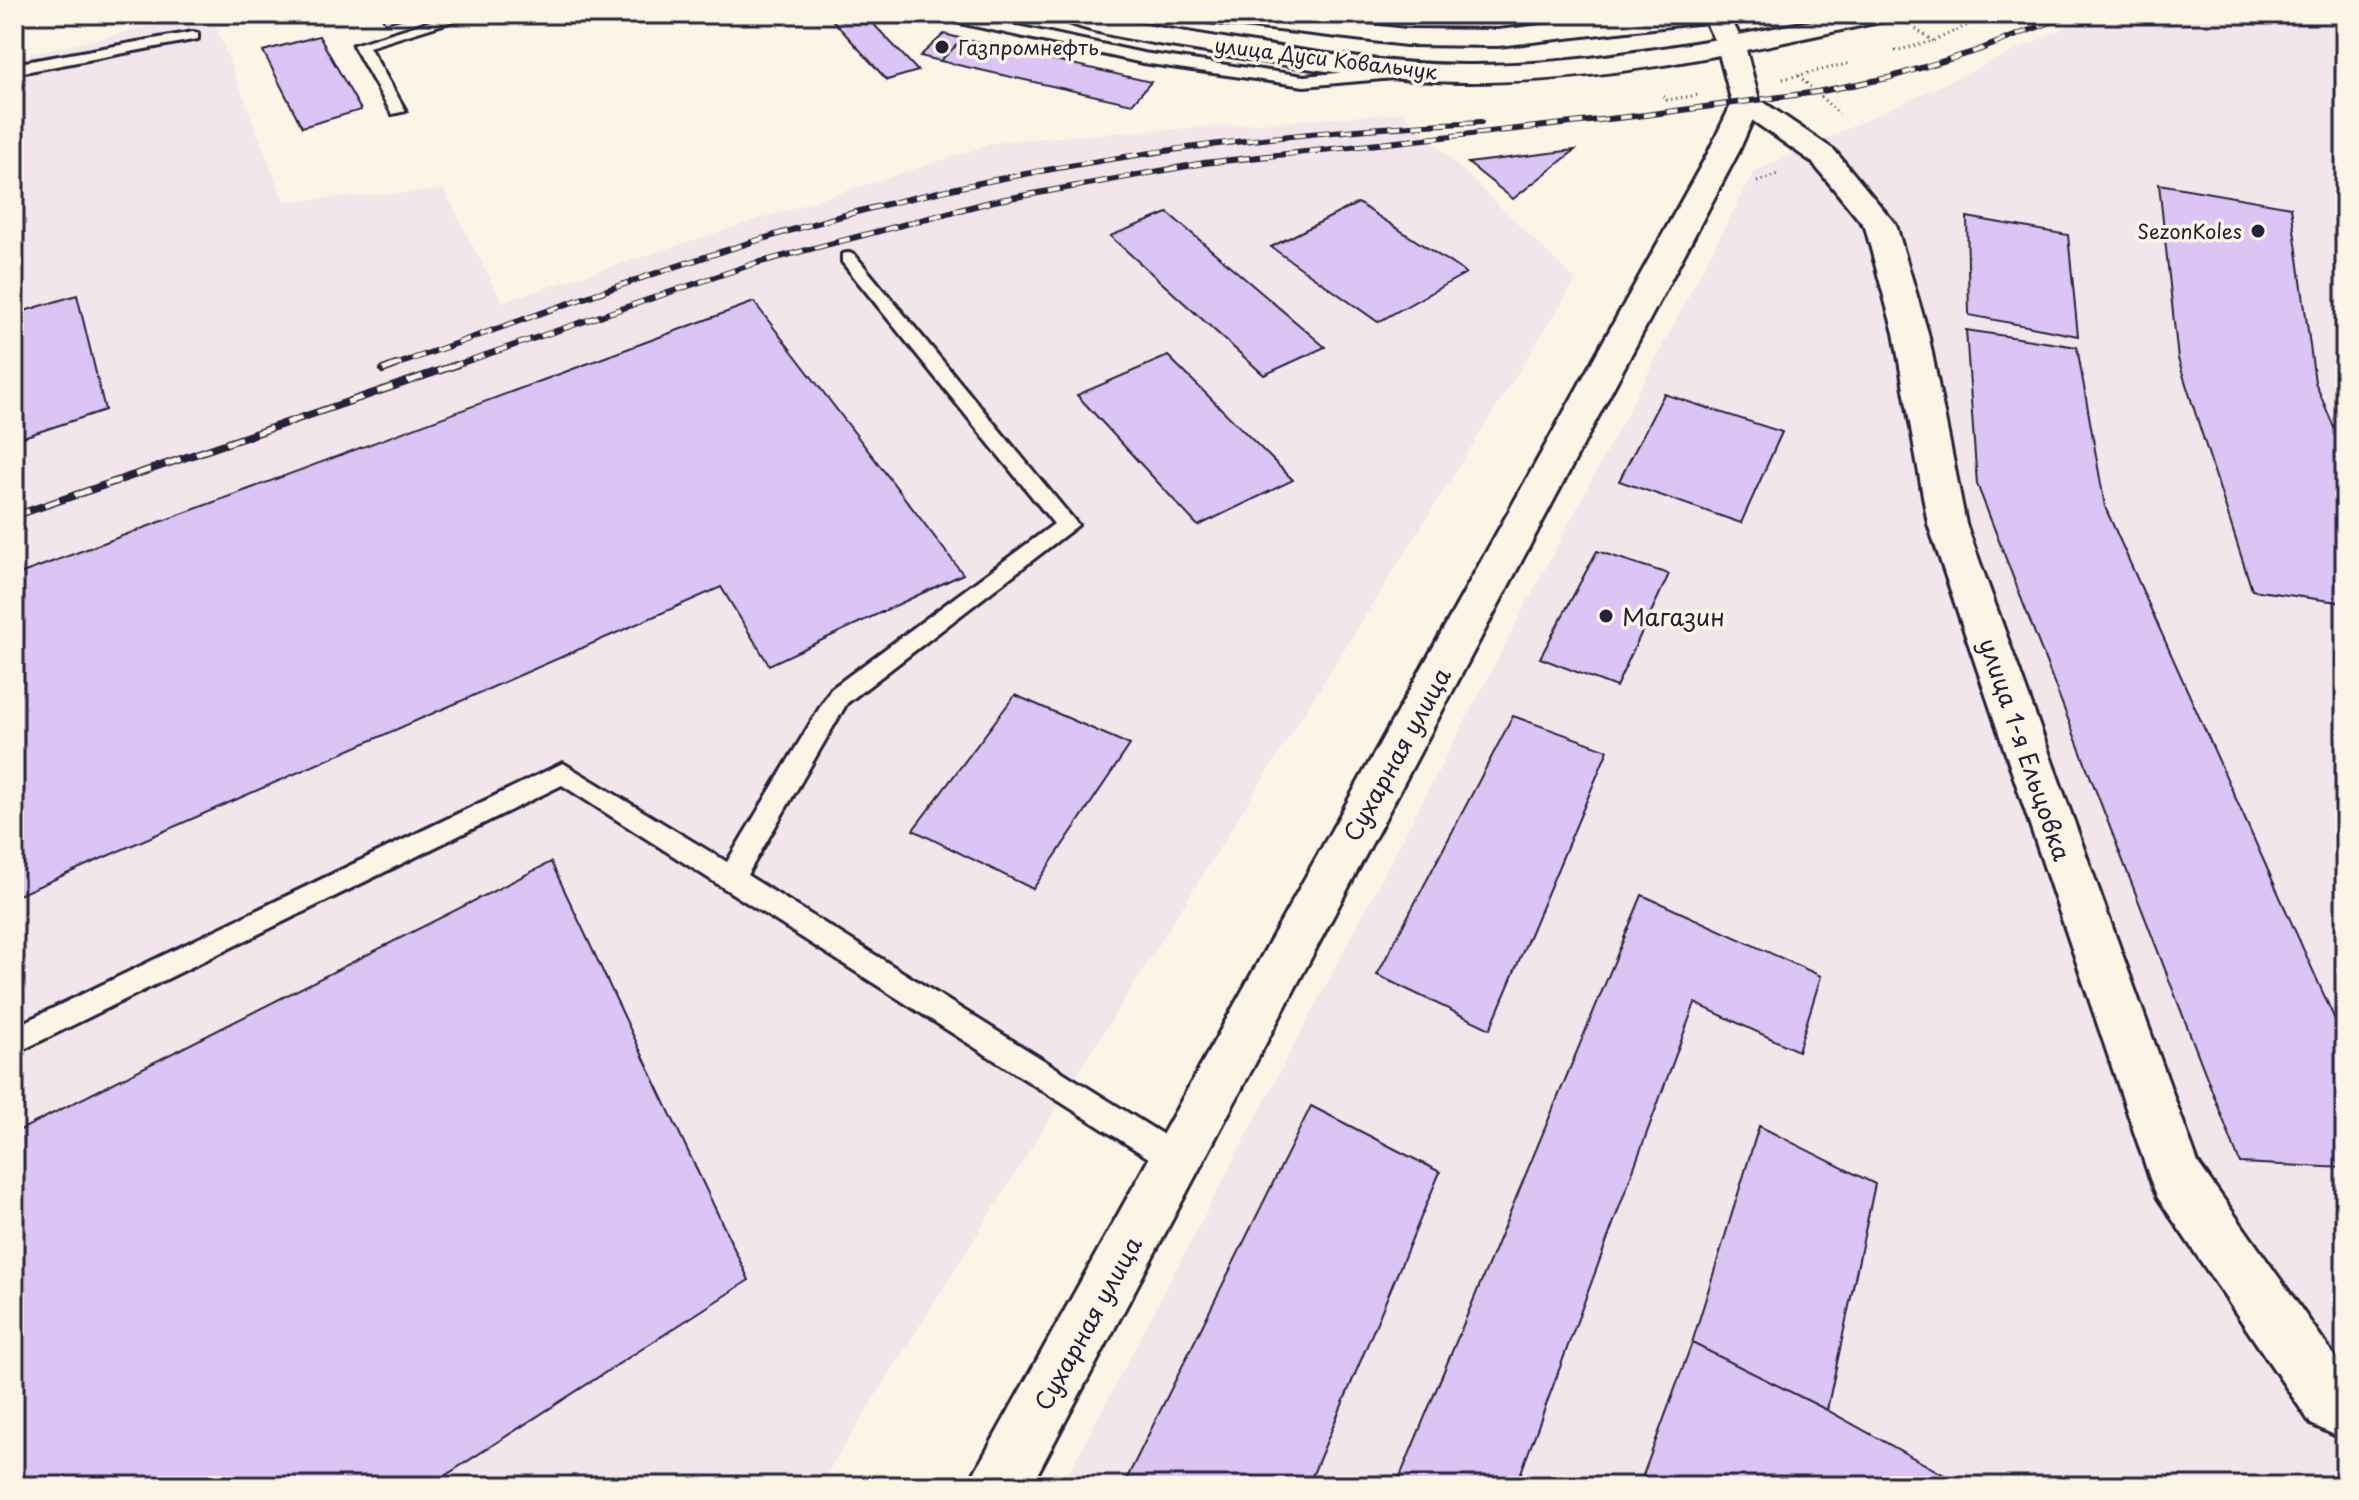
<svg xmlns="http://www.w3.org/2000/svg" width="2359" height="1500" font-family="'Playpen Sans',sans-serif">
  <rect width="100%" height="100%" fill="#fcf5e5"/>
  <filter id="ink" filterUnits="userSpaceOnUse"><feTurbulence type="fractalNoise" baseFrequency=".0125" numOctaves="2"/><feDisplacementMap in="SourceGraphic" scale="16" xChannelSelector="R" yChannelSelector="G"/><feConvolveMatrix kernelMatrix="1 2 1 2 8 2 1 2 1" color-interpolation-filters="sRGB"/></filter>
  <g filter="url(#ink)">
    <path fill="#f2e6ea" d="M 204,14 L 211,14 L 284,201 L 444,190 L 502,302 L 1001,141 L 1403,113 L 1576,280 L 819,1486 L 14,1486 L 14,58 Z
      M 2094,14 L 2345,14 L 2345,1486 L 1062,1486 L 1754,172 Z"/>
    <path fill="#dcc4f4" stroke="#22223b" stroke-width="2" d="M 380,14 L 420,14 L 385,23 Z
      M 827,14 L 864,14 L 918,71 L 887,80 Z
      M 944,34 L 963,39 L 940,61 L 920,56 Z
      M 319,36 L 361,110 L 302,127 L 263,51 Z
      M 963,39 L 1151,82 L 1132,104 L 940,61 Z
      M 1575,150 L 1513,199 L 1468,163 Z
      M 2159,184 L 2291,207 L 2315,382 L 2345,454 L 2345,603 L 2252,590 L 2178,359 Z
      M 1358,203 L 1466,273 L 1378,322 L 1271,247 Z
      M 1168,213 L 1325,347 L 1264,375 L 1110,236 Z
      M 1967,217 L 2068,235 L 2078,336 L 1969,315 Z
      M 77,295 L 105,410 L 14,440 L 14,314 Z
      M 754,302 L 963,574 L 769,665 L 721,587 L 14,897 L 14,576 Z
      M 1966,330 L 2077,347 L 2105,507 L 2345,1042 L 2345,1168 L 2240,1163 L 1977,484 Z
      M 1168,356 L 1293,480 L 1198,526 L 1077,395 Z
      M 1664,394 L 1782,432 L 1741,523 L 1619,481 Z
      M 1597,551 L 1669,574 L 1616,687 L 1540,658 Z
      M 1015,695 L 1130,745 L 1033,889 L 913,830 Z
      M 1513,716 L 1608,750 L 1490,1029 L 1377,975 Z
      M 551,862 L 749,1280 L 429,1486 L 14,1486 L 14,1133 Z
      M 1642,895 L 1821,976 L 1798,1051 L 1695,1003 L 1516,1486 L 1396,1486 Z
      M 1311,1106 L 1440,1172 L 1308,1486 L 1123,1486 Z
      M 1759,1126 L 1875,1184 L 1827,1410 L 1692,1343 Z
      M 1692,1343 L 1827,1410 L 1964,1486 L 1639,1486 Z"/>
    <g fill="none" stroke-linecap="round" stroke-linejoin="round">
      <g stroke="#22223b" stroke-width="6">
        <path id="service" d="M 453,14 L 476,14 L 369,47 L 406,111 L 392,114 L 353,45 Z
          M 947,14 L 961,14 L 1143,53 L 1304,76 L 1394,68 L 1402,73 L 1394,78 L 1304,86 L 1143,63 L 955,22 Z
          M 193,32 L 198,33 L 198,39 L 14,74 L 14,64 Z
          M 848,253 L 854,254 L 1078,525 L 847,703 L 747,875 L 1186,1149 L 1191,1159 L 1186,1169 L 1176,1174 L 1166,1169 L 562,785 L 14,1054 L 14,1027 L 563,763 L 727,862 L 831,689 L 1054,524 L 842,262 L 842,254 Z"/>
      </g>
      <g stroke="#22223b" stroke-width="6">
        <path id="minor" d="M 1746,94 L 1756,97 L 1834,150 L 1896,225 L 1928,333 L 1966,524 L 2198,1163 L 2345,1371 L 2345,1440 L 2311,1424 L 2158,1198 L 2150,1179 L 1928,524 L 1894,333 L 1865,227 L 1812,162 L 1736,109 L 1732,103 L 1736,97 Z"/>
      </g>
      <g stroke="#22223b" stroke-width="6">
        <path id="tertiary" d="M 1702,14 L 1728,14 L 1745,46 L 1760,103 L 1738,153 L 1031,1486 L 967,1486 L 1708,153 L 1732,103 L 1717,46 Z"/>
      </g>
      <g stroke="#22223b" stroke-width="6">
        <path id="primary" d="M 1055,14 C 1101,14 1141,25 1187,32 C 1278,47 1372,64 1464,65 C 1549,66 1635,53 1718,39 C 1778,28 1831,14 1892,14 L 1888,20 L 1879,22 C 1743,51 1605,83 1465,82 C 1367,81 1267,62 1170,46 C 1148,42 1066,30 1055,14 Z
          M 1196,14 L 1278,14 L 1406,29 L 1498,30 L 1636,14 L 1718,14 L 1714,20 L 1705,22 L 1498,46 L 1406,45 L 1209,22 L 1200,20 Z"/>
      </g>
      <path stroke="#22223b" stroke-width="3" stroke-dasharray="1 4" stroke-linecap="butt" d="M 1916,29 L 1933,41
        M 1895,51 L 1933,41 L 1992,14
        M 1799,76 L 1839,114
        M 1783,79 L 1851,63
        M 1663,96 L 1667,100 L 1698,95
        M 1757,182 L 1778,174"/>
      <use href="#service" fill="#fcf5e5" fill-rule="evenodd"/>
      <use href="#minor" fill="#fcf5e5" fill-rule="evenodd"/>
      <use href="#tertiary" fill="#fcf5e5" fill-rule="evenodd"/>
      <use href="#primary" fill="#fcf5e5" fill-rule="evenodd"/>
      <g stroke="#22223b" stroke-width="6">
        <path id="rail-far1" d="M 390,367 C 546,312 701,253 860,211 C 1063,158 1272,132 1481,122
          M 450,367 L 753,264 L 994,201 L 1204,163 L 1645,115 L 1817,92 L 1888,78 L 1976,51 L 2071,14"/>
      </g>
      <g stroke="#22223b" stroke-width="8">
        <path id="rail" d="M 383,370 L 396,365
          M 14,516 L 456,365"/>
      </g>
      <use href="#rail-far1" stroke="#fcf5e5" stroke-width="4" stroke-dasharray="12" stroke-linecap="butt"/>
      <use href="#rail" stroke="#fcf5e5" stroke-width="5" stroke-dasharray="16" stroke-linecap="butt"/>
    </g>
  </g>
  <g fill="#22223b" stroke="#fcf5e5" stroke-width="3">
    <circle cx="942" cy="47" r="8"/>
    <circle cx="2258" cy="231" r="8"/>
    <circle cx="1606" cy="616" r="8"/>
  </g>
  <g text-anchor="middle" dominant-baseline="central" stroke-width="7" stroke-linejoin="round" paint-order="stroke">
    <g font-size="20" fill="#22223b" stroke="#fcf5e5" text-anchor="start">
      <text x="958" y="47">Газпромнефть</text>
      <text x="2242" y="231" text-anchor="end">SezonKoles</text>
    </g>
    <g font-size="20" fill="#22223b" stroke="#fcf5e5">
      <text transform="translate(1326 58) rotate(7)">улица Дуси Ковальчук</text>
    </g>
    <g font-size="24" fill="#22223b" stroke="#fcf5e5" text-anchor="start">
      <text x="1622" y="616">Магазин</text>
    </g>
    <g font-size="24" fill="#22223b" stroke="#fcf5e5">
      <text transform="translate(2026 749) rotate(71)">улица 1-я Ельцовка</text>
      <text transform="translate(1396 754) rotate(-61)">Сухарная улица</text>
      <text transform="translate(1087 1323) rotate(-61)">Сухарная улица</text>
    </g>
  </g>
  <rect width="2359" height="1500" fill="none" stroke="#fcf5e5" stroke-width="48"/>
  <rect x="24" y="24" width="2311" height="1452" fill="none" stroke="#22223b" stroke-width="3" filter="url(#ink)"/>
</svg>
